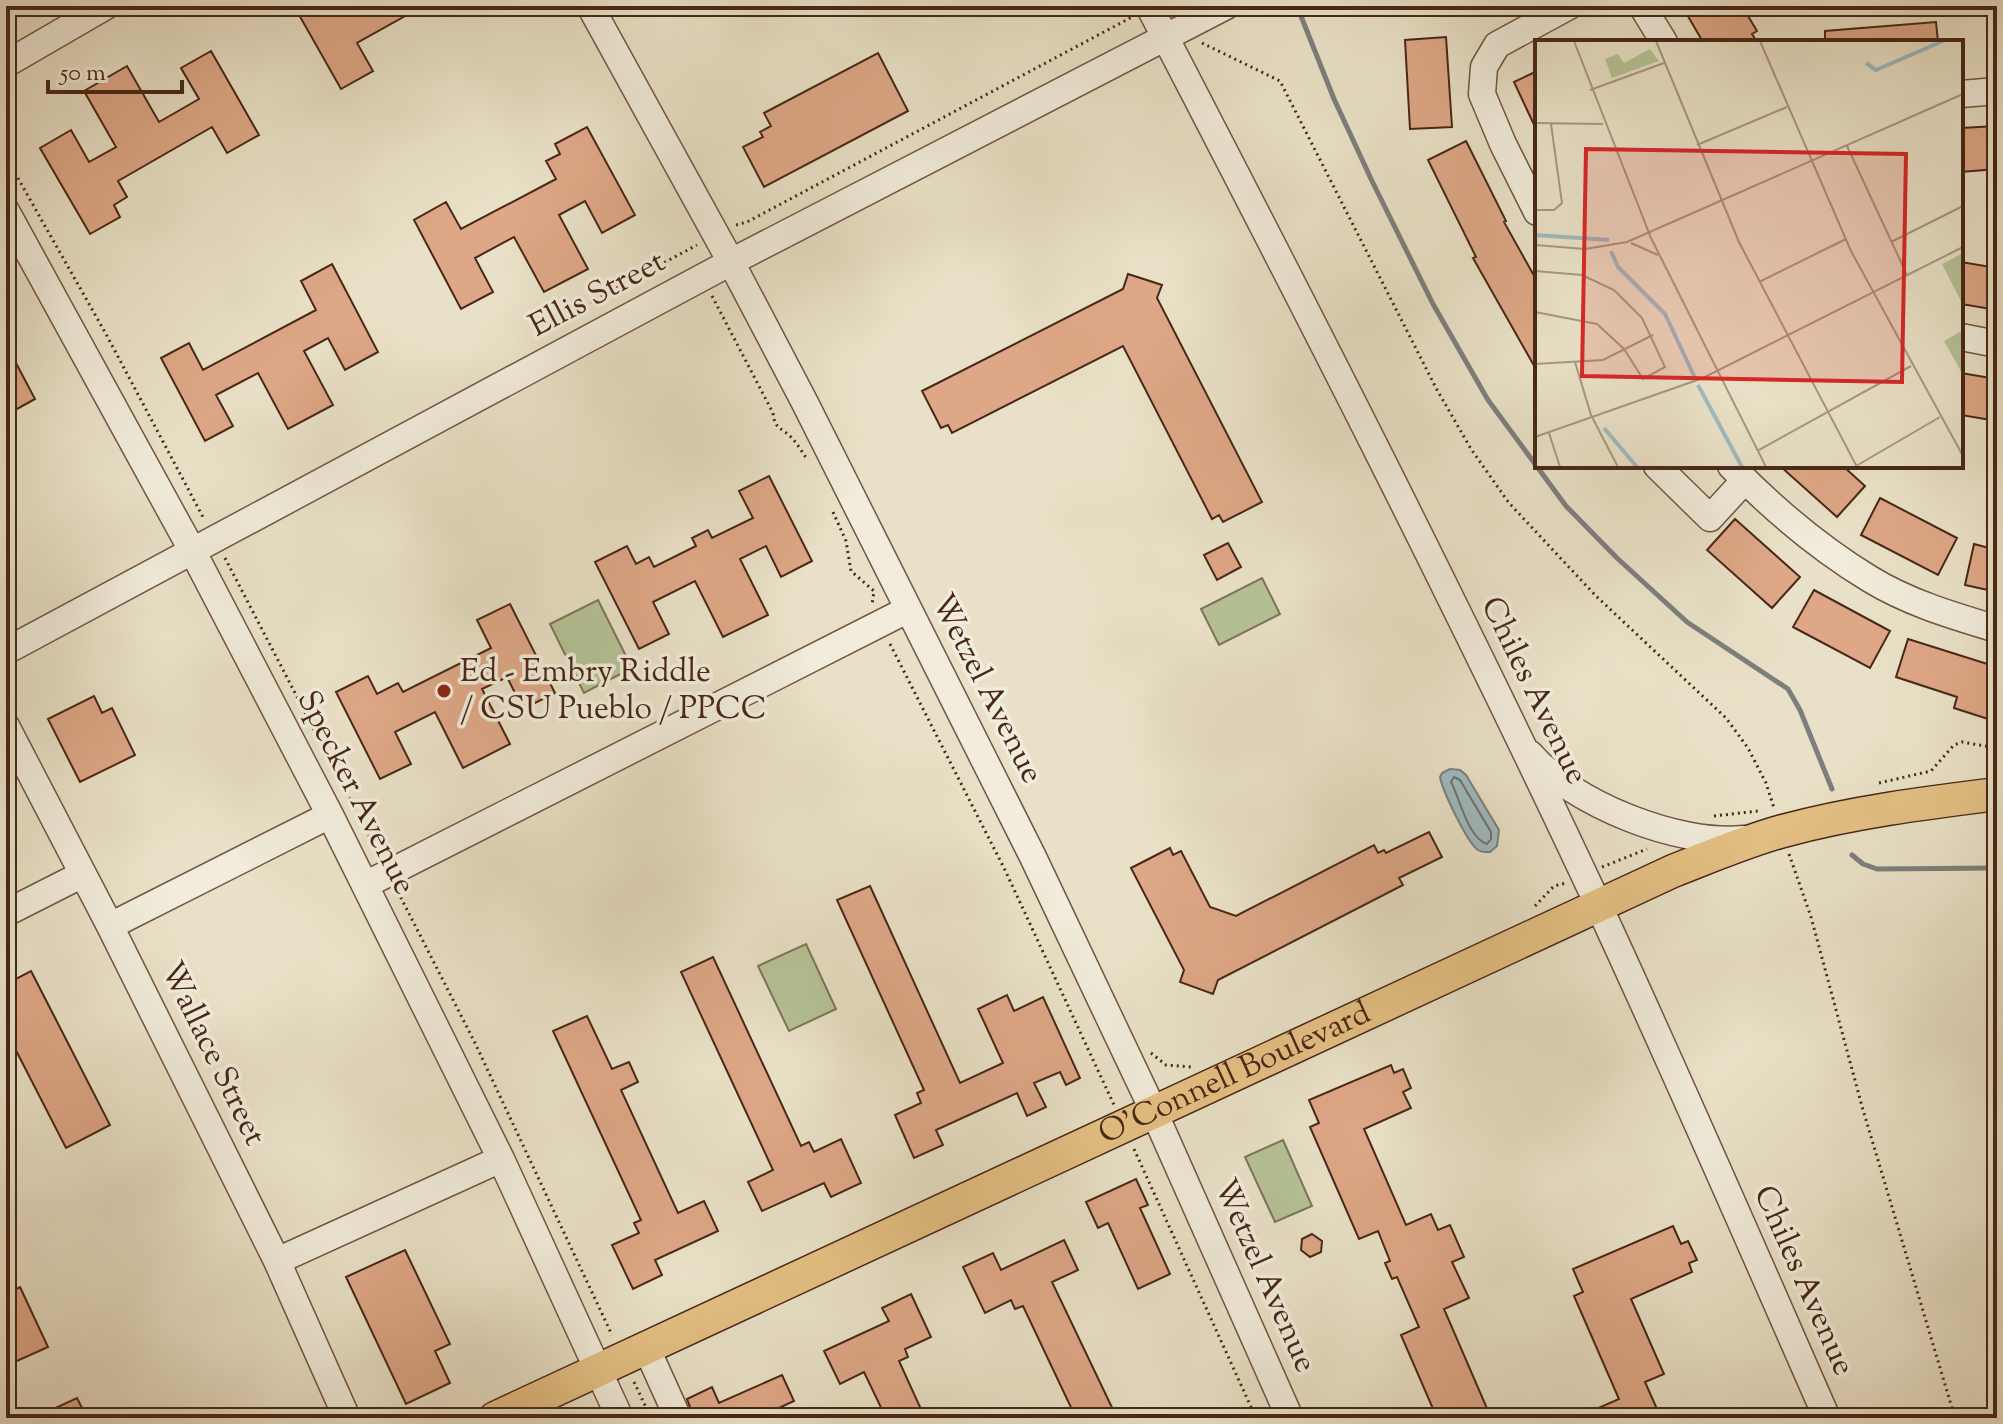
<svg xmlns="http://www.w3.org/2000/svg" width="2003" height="1424" font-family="'Sorts Mill Goudy',serif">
  <rect width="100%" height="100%" fill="#e9e1c7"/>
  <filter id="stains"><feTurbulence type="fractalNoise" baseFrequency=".0025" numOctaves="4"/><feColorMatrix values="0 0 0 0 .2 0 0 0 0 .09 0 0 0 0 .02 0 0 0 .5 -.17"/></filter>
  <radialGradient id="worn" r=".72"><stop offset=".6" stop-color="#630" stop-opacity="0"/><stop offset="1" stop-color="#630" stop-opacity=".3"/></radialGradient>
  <path fill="#b5c397" stroke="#7e7557" stroke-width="2" d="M 1262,578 L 1280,614 L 1219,645 L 1201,609 Z
    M 598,600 L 632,668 L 584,693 L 550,624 Z
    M 806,944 L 836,1009 L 789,1031 L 758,966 Z
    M 1283,1140 L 1312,1206 L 1275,1222 L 1245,1157 Z"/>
  <path fill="#9ebac1" stroke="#7c7f7d" stroke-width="2" d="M 1450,769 L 1460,770 L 1466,775 L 1499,830 L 1497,846 L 1490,852 C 1485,852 1483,853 1478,850 C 1467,843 1442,789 1440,777 L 1442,773 Z"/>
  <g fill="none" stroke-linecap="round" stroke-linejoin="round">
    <path stroke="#73706c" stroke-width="2" d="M 1454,777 L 1460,780 L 1491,832 L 1491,839 L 1487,844 C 1468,838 1460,799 1451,782 Z"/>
    <path stroke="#7c7f7d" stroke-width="5" d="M 1297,6 L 1334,99 L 1372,181 L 1433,304 L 1488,400 L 1566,506 L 1617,558 L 1687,622 L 1788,689 L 1800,710 L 1832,789
      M 1852,855 L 1863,864 L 1877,869 L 1997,868"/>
  </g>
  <path fill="#dea787" stroke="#482717" stroke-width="2" d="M 294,6 L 335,6 L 341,16 L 359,6 L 423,6 L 357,43 L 373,71 L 341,89 Z
    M 1682,6 L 1742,6 L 1757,31 L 1752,34 L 1757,42 L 1703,42 Z
    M 1936,22 L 1938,42 L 1825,42 L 1825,31 Z
    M 1446,37 L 1452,127 L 1410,129 L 1405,40 Z
    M 211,51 L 259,135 L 227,153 L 212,127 L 118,181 L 127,197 L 114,205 L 120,217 L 90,234 L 40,148 L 71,130 L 89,162 L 116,147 L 84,91 L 127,66 L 159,122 L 199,99 L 181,68 Z
    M 878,53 L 908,111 L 764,187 L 743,147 L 763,137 L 760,132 L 771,126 L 764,113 Z
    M 1537,71 L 1537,131 L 1514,82 Z
    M 1997,126 L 1997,169 L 1961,172 L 1961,128 Z
    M 587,127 L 635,215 L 602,233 L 585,201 L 559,215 L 588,269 L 544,292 L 514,237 L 475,258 L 493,292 L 461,309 L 414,220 L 446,202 L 461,229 L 556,179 L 546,161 L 560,154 L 555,144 Z
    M 1466,141 L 1506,221 L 1504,222 L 1537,281 L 1537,371 L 1473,258 L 1476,257 L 1428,160 Z
    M 1961,262 L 1997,268 L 1997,310 L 1961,304 Z
    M 332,264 L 378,352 L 345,370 L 328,338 L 304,351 L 333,405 L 288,429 L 258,373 L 216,395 L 233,426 L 205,441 L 161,358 L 189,343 L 203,370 L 316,310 L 301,281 Z
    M 1128,274 L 1162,285 L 1157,298 L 1262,502 L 1223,522 L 1219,515 L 1212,519 L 1123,346 L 952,433 L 948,425 L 941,428 L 922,391 L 1123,289 Z
    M 16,363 L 35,399 L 6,415 L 6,369 Z
    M 1961,373 L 1997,379 L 1997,421 L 1961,415 Z
    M 1780,466 L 1843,466 L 1865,486 L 1837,517 Z
    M 769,476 L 812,561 L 781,577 L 766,546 L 740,559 L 768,615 L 723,637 L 695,581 L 653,602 L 669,634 L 639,649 L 595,562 L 627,546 L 636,564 L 649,557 L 654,567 L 696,546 L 692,538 L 708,530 L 712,538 L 753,518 L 739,491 Z
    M 1880,498 L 1957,538 L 1938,575 L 1861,535 Z
    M 1735,519 L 1800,577 L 1772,608 L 1707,550 Z
    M 1228,543 L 1241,567 L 1217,580 L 1204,555 Z
    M 1974,544 L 1997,550 L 1997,592 L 1965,585 Z
    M 1814,590 L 1890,631 L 1870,668 L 1793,627 Z
    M 510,604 L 555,693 L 523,709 L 507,677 L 482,689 L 510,744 L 463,768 L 435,712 L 395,732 L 411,764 L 380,779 L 336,692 L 368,676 L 377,694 L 398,683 L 403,692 L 491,648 L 477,620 Z
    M 1908,639 L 1997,667 L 1997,716 L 1990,714 L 1988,719 L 1954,708 L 1957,697 L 1896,677 Z
    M 94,696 L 102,713 L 112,708 L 135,755 L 80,782 L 48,719 Z
    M 1429,832 L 1442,857 L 1399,878 L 1403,885 L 1218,980 L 1213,994 L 1180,982 L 1184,970 L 1131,868 L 1170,848 L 1173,855 L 1181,851 L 1210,907 L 1236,916 L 1374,845 L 1378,853 L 1384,850 L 1386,853 Z
    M 870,886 L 960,1083 L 1003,1063 L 978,1009 L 1007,995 L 1014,1011 L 1043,997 L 1080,1078 L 1066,1085 L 1060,1072 L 1034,1083 L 1046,1107 L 1027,1116 L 1017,1093 L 936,1130 L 943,1145 L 914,1158 L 895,1115 L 921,1103 L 917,1093 L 924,1090 L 837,900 Z
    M 713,957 L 801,1146 L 809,1142 L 814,1152 L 841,1139 L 861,1183 L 831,1197 L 824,1183 L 762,1211 L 748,1182 L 773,1170 L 681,972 Z
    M 31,971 L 110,1125 L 66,1148 L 6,1031 L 6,984 Z
    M 587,1016 L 612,1069 L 629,1062 L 638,1082 L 621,1090 L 678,1213 L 704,1201 L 718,1231 L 655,1260 L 662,1275 L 633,1289 L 612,1245 L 639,1233 L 634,1223 L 641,1220 L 553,1031 Z
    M 1391,1065 L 1394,1073 L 1403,1069 L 1411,1088 L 1403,1092 L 1411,1108 L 1364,1129 L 1406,1225 L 1431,1214 L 1438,1230 L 1450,1225 L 1464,1257 L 1452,1262 L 1469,1298 L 1444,1309 L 1489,1413 L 1477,1418 L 1437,1418 L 1401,1335 L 1419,1327 L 1397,1277 L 1392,1279 L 1385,1263 L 1390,1261 L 1378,1231 L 1359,1239 L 1310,1127 L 1319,1123 L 1309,1100 Z
    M 1136,1179 L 1148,1205 L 1140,1208 L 1170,1274 L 1138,1289 L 1108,1223 L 1098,1228 L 1086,1202 Z
    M 1673,1226 L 1681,1244 L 1688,1241 L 1697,1260 L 1689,1263 L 1692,1272 L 1631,1299 L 1664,1374 L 1645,1382 L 1661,1418 L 1576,1418 L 1619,1399 L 1574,1296 L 1583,1292 L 1573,1269 Z
    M 1312,1234 L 1322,1241 L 1321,1252 L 1310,1257 L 1301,1250 L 1302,1239 Z
    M 1064,1240 L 1078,1270 L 1052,1282 L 1117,1418 L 1076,1418 L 1023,1306 L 1015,1309 L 1011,1300 L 985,1313 L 963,1267 L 993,1253 L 1001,1270 Z
    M 405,1250 L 450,1344 L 435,1351 L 450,1383 L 406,1404 L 346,1277 Z
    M 20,1287 L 48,1347 L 6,1366 L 6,1294 Z
    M 911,1294 L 931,1337 L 905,1349 L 908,1357 L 899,1361 L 925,1418 L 886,1418 L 864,1372 L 840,1384 L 824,1351 L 889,1321 L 882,1308 Z
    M 782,1375 L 794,1401 L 768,1413 L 770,1418 L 694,1418 L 687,1399 L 712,1387 L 719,1403 Z
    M 77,1398 L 87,1418 L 34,1418 Z"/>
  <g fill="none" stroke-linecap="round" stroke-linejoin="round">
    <g stroke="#705643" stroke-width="29">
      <path id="minor" d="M 590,6 L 731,262 L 805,403 L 1033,857 L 1154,1112 L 1290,1418
        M 1149,6 C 1303,302 1455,599 1596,900 C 1676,1072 1751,1245 1827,1418
        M 1642,6 L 1664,42
        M 6,64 L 106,6
        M 1961,94 L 1997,91
        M 6,211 L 193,552 L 330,815 L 501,1159 L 620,1418
        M 1537,212 L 1503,144 L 1482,94 L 1484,67 L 1497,45 L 1569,6
        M 1961,337 L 1997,344
        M 1657,466 L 1710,518 L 1745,480
        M 1731,466 C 1773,509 1819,548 1870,579 C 1909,603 1954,616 1997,629
        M 6,651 L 731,262 L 1226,6
        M 6,726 L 110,926 L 277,1261 L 347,1418
        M 1530,754 C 1573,804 1679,846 1744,839
        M 365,885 L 907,610
        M 6,913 L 83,874
        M 110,926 L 330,815
        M 277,1261 L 501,1159
        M 646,1347 L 678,1418"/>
    </g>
    <g stroke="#482717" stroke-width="35">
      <g id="major">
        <path id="s1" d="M 495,1418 L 1673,871 C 1709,857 1746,841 1783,831 C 1853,812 1925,803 1997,794"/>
      </g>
    </g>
    <path stroke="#482717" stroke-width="3" stroke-dasharray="2 4" stroke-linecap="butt" d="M 1202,43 L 1280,81 L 1436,388 L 1471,449 L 1509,503 L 1596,596 L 1726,718 L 1748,748 L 1766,783 L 1774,808
      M 6,157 L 106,334 L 204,519
      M 736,225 L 747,222 L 1132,17
      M 712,296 L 773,413 C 775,430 781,427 791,437 C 797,443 802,452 807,459
      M 548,325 L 697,245
      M 833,512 L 846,541 L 851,571 L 874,591 L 872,605
      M 225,558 L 378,853
      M 890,644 L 1005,870 L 1114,1105
      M 1879,783 L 1931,771 L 1954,745 L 1962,742 L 1997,748
      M 1714,816 L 1758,811
      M 1789,854 L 1811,917 L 1863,1110 L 1955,1418
      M 1602,867 L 1647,849
      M 398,892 L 475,1043 L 612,1335
      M 1535,906 L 1554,886 L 1566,883
      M 1151,1053 L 1166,1065 L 1191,1067
      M 1134,1149 L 1256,1418
      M 634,1382 L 651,1418"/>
    <use href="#minor" stroke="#f1ecdb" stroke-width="26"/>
    <use href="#major" stroke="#e4c084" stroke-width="32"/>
  </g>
  <circle fill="#8f2418" stroke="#f1ecdb" stroke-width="3" cx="444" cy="691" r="8"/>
  <g text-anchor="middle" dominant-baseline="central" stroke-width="7" stroke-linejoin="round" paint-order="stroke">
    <g font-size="32" fill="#482717" stroke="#f1ecdb">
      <text transform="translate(598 295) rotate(-28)">Ellis Street</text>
      <text transform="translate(986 689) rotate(63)">Wetzel Avenue</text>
      <text transform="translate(1533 691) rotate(64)">Chiles Avenue</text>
      <text transform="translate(355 793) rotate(63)">Specker Avenue</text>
      <text transform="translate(212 1054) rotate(64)">Wallace Street</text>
      <text stroke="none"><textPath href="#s1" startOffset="816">O'Connell Boulevard</textPath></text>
      <text transform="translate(1264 1276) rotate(66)">Wetzel Avenue</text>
      <text transform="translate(1803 1281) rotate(66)">Chiles Avenue</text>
    </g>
    <g font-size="32" fill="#482717" stroke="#f1ecdb" text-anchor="start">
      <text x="460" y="673">Ed - Embry Riddle<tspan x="460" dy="37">/ CSU Pueblo / PPCC</tspan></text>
    </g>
  </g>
  <g transform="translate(1535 40)">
    <rect width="428" height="428" fill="#e9e1c7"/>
    <path d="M 115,9 L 124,21 L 77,38 L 70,19 L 83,14 L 89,23 ZM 428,213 L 428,265 L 407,224 ZM 428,290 L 428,335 L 409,301 Z" fill="#b5c397"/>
    <path fill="none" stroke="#9ebac1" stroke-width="4" d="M 331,23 L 341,30 L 408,1M 0,195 L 74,200M 76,211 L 83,227 L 130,274 L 160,338M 163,345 L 207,427M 69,388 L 102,427"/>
    <path fill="none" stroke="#a99781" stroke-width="2" d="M 39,1 L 116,198 L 231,427M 121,1 L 204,202 L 322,427M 225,1 L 316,211 L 428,416M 55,50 L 129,23M 0,83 L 68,84M 162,105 L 252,67M 312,106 L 372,235M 0,170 L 19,170 L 27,163 L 16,84M 356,202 L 428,166M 96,203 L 123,215M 0,205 L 50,209 L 92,202 L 428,54M 0,231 L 47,235 L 79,250 L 107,278 L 130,327 L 108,339 L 89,309 L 62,284 L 0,272M 224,242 L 311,199M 40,322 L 56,375 L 83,427M 0,324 L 68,320 L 118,295M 14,393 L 25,427M 0,397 L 168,338 L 428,207M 222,411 L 376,326M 321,426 L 405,377"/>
    <path fill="#d62828" fill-opacity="0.15" stroke="#d62828" stroke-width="4" d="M 51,109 L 371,114 L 367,342 L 47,336 Z"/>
    <rect width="428" height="428" fill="none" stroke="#482717" stroke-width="4"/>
  </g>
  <rect width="2003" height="1424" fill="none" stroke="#e9e1c7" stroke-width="32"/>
  <rect x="8" y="8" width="1987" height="1408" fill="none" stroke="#482717" stroke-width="4"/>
  <rect x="16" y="16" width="1971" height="1392" fill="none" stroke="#482717" stroke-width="2"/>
  <path d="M48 80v12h134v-12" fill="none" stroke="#482717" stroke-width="4"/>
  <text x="60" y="80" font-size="24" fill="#482717" stroke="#f1ecdb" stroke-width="6" paint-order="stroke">50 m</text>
  <rect width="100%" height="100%" filter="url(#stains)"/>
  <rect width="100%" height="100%" fill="url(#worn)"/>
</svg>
